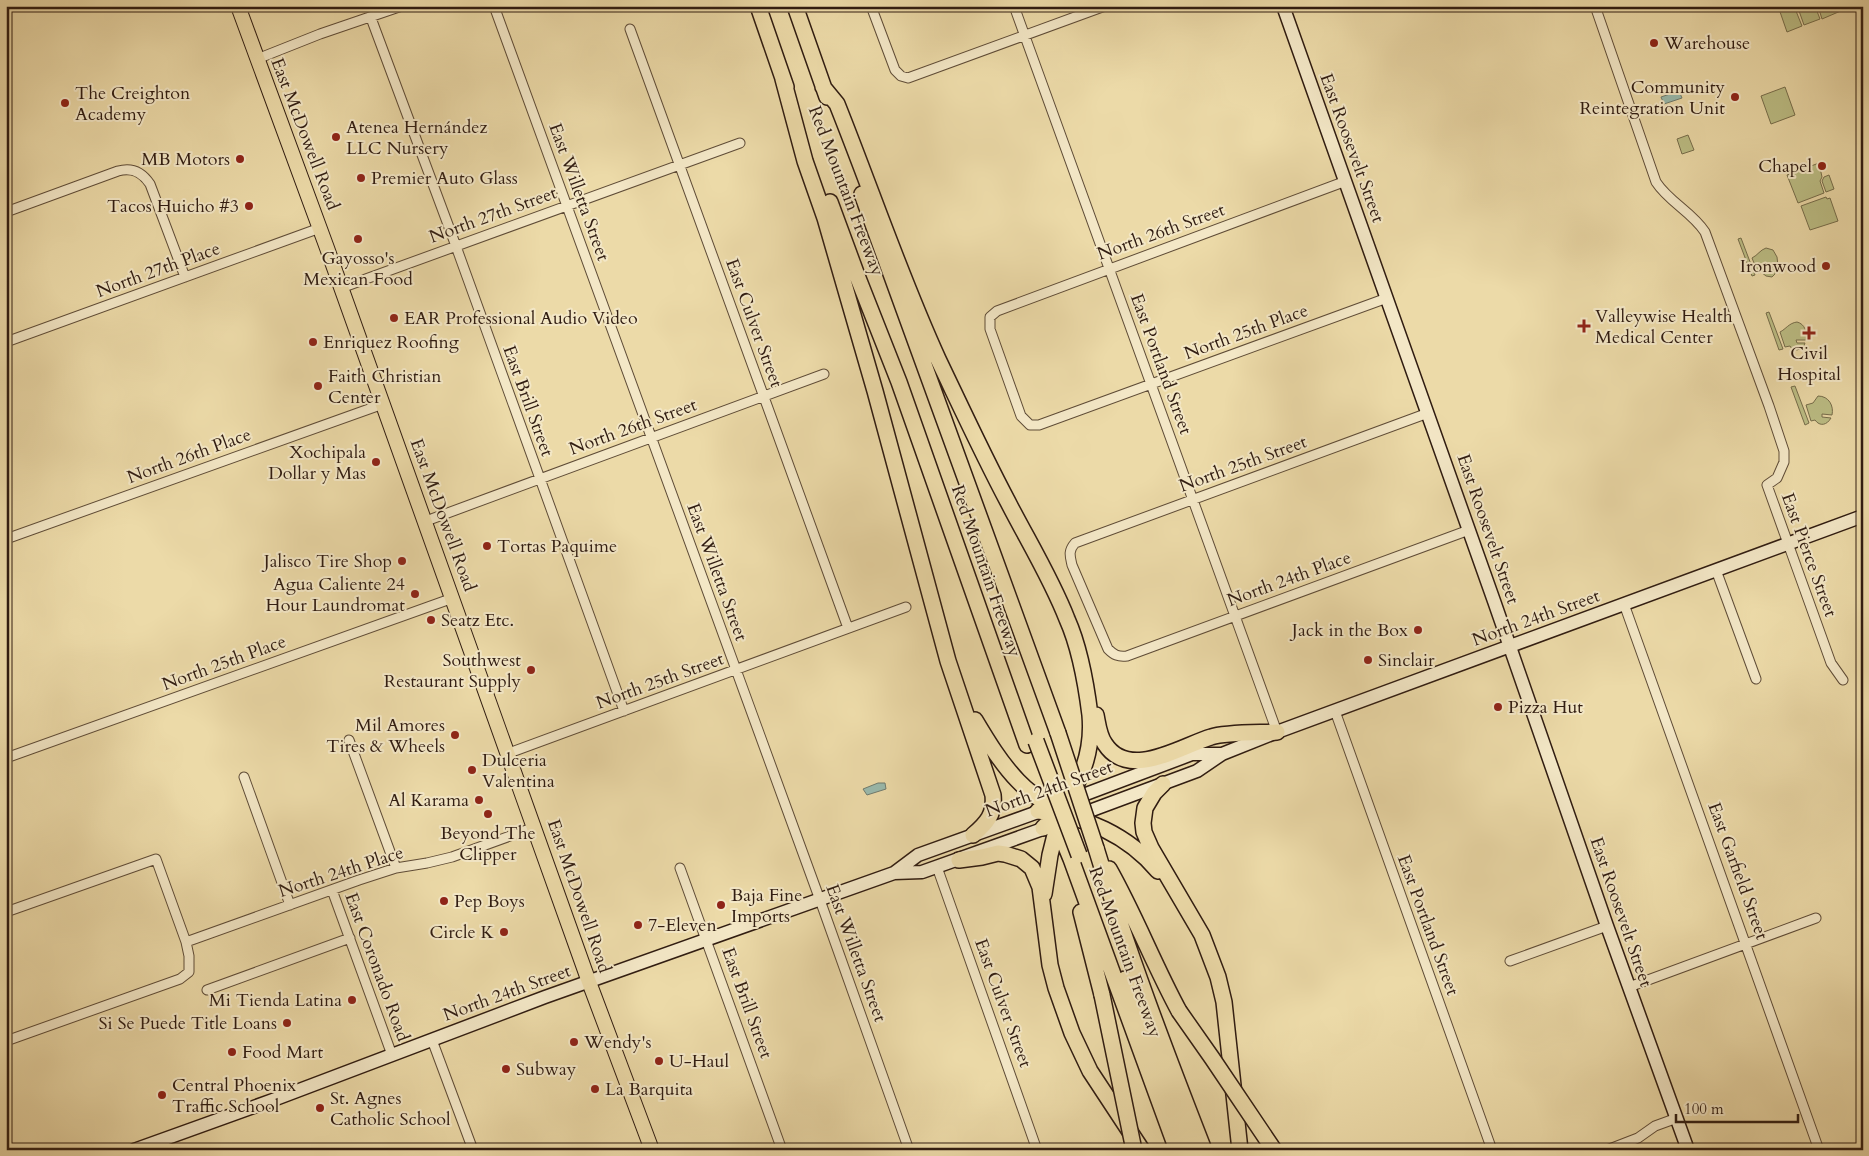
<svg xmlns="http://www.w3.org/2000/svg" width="1869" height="1156" font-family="Cardo,serif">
  <rect width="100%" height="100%" fill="#ecdaa8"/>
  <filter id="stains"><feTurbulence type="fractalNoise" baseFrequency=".004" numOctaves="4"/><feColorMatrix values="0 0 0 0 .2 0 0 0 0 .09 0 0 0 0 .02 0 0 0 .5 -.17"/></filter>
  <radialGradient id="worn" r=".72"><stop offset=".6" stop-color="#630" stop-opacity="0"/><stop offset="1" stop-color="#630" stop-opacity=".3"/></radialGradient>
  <path fill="#bcbe85" stroke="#766d4b" d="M 1778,6 L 1794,6 L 1802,26 L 1787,32 Z
    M 1803,6 L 1815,6 L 1820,19 L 1804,25 L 1798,8 Z
    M 1818,6 L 1842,6 L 1843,10 L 1822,19 Z
    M 1785,87 L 1795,115 L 1771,124 L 1761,96 Z
    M 1688,135 L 1694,150 L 1682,154 L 1677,139 Z
    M 1819,163 L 1822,177 L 1820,181 L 1824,193 L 1798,203 L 1787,175 Z
    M 1829,175 L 1834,189 L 1826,192 L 1822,181 L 1824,177 Z
    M 1826,197 L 1827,199 L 1830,198 L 1838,221 L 1810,230 L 1801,206 Z
    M 1741,238 L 1755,275 L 1752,276 L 1738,239 Z
    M 1766,248 L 1773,250 L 1777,257 L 1778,266 L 1768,267 L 1777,268 L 1775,274 L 1772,277 L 1766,276 L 1761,272 L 1758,273 L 1752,258 C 1758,255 1760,250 1766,248 Z
    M 1769,312 L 1783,349 L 1779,350 L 1766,313 Z
    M 1797,322 C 1805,324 1807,332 1806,340 L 1796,340 L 1797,343 L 1805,343 L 1803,348 L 1797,350 L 1792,349 L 1790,346 L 1785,347 L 1780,332 C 1786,329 1789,323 1797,322 Z
    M 1795,386 L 1809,423 L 1805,425 L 1791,387 Z
    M 1818,396 C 1829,396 1834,406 1832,415 L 1822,414 L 1822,417 L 1831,418 C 1827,425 1820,427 1815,420 L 1811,421 L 1806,405 L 1813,403 Z"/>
  <path fill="#99baad" stroke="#6f7b6f" d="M 1679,91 L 1682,98 L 1664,104 L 1661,97 Z
    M 878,783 L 885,783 L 886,789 L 867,795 L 863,789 Z"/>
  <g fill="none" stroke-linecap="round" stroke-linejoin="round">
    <g stroke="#5f4c37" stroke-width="11">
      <path id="street" d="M 494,6 L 820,900 L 909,1150
        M 871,6 L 895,70 L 901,76 L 908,78 L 1105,6
        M 1014,6 L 1277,732
        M 1595,6 L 1656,182 C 1669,202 1692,212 1705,232 L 1769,406 L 1784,451 L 1784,462 L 1777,478 L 1767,485 L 1831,663 L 1843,680
        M 371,18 L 453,238 L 624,711
        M 630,29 L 848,628
        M 257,59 L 320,34 L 402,6
        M 1346,181 L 997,311 L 990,317 L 990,329 L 1021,416 L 1030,425 L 1039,425 L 1387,298
        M 6,212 L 118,171 C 132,167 142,172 150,184 L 185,277
        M 341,288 L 740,143
        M 6,342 L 320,228
        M 1428,413 L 1075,543 C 1068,551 1070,556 1072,565 L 1108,649 C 1114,655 1118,657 1127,656 L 1469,530
        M 426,521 L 824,374
        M 6,539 L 383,404
        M 1716,570 L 1756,679
        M 1624,604 L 1819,1150
        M 1335,711 L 1492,1150
        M 349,740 L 396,868
        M 509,753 L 906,607
        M 6,758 L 453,598
        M 244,777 L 290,905
        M 937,867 L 1037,1150
        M 680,868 L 782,1150
        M 332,890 L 392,1055
        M 6,912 L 156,859 L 186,942 L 189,956 L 189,972 L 180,979 L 6,1041
        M 186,942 L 359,880 L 396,868 L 427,863 L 452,857 L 535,827
        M 1510,961 L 1607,926
        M 1629,987 L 1816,918
        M 207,990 L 350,938
        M 432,1040 L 473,1150
        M 1607,1150 L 1638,1138 L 1655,1126 L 1677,1118"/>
    </g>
    <g stroke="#301c11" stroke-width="15">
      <path id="secondary" d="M 1283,6 L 1494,601 L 1607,926 L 1688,1150
        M 1070,800 L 1192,754 L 1222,754
        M 1076,816 L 1197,771 L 1222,754 L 1277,732 L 1863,516
        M 894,873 L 922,872 L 1051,826
        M 134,1150 L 273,1100 L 545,997 L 894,873 L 918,855 L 1046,809"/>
    </g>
    <g stroke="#301c11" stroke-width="16">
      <path id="primary" d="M 238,6 L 327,248 L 589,982 L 652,1150"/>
    </g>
    <g stroke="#301c11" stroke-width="18">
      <path id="highway" d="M 758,6 L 786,87
        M 795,6 L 827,97
        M 783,79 L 805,161 L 825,218 L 875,391 L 948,661 L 993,795 C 995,814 987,823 973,835
        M 823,87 L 837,104 C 871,189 900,276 938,359 C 961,407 983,455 1008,502 C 1028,541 1051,578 1067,619 C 1080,648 1086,683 1090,715 C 1094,760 1074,798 1043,828
        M 862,194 L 1058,733
        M 830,202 L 858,278 L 899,382 L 1027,745
        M 1096,715 C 1098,725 1099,736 1105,744 C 1129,781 1181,746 1211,737 C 1226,732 1260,733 1277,732
        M 975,720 C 1000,762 1029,809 1082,814
        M 1163,784 L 1154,793 L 1145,808 L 1143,823 L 1144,832 L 1151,848 L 1202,935 L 1218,977 L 1224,1002 L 1240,1150
        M 1038,811 C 1084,815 1129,836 1158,871
        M 1059,830 L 1071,859 L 1177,1150
        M 1096,848 C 1127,950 1165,1050 1204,1150
        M 959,860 L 982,857 L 998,853 L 1005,854 L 1021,859 L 1032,868 L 1040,887 L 1050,965 L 1056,988 L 1072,1033 L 1090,1071 L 1142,1150
        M 1109,869 C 1135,915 1154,965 1179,1011
        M 1044,894 L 1050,855 L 1058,823
        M 1081,912 L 1102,995
        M 1125,979 L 1188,1150"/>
    </g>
    <use href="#street" stroke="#f3e7c6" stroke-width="9"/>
    <use href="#secondary" stroke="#f3e7c6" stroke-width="12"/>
    <use href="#primary" stroke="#ecdaa8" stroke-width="14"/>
    <use href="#highway" stroke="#ecdaa8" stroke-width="15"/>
    <g stroke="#301c11" stroke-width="18" stroke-linecap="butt">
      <path id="highway-bridge" d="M 1058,733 L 1096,848
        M 1036,741 L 1079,855
        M 1102,995 L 1134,1150
        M 1179,1011 L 1212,1058 L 1274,1150"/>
    </g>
    <use href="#highway-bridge" stroke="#ecdaa8" stroke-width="15"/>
  </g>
  <g fill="#8f2418" stroke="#f3e7c6" stroke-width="2">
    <circle cx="1654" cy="43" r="5"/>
    <circle cx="1735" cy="97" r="5"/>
    <circle cx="65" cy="103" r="5"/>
    <circle cx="336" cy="137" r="5"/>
    <circle cx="240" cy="159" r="5"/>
    <circle cx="1822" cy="166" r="5"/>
    <circle cx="361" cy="178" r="5"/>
    <circle cx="249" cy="206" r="5"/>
    <circle cx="358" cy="239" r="5"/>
    <circle cx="1826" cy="266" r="5"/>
    <circle cx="394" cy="318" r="5"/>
    <path d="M1581.5 318.5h5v5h5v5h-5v5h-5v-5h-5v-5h5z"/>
    <path d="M1806.5 325.5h5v5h5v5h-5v5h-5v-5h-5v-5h5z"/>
    <circle cx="313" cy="342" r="5"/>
    <circle cx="318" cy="386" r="5"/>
    <circle cx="376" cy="462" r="5"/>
    <circle cx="487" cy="546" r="5"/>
    <circle cx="402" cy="561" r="5"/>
    <circle cx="415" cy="594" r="5"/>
    <circle cx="431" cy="620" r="5"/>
    <circle cx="1418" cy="630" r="5"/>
    <circle cx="1368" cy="660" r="5"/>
    <circle cx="531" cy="670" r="5"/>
    <circle cx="1498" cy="707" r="5"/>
    <circle cx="455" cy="735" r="5"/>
    <circle cx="472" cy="770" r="5"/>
    <circle cx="479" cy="800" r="5"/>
    <circle cx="488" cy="814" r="5"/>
    <circle cx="444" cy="901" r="5"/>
    <circle cx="721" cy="905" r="5"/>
    <circle cx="638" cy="925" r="5"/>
    <circle cx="504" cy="932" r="5"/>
    <circle cx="352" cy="1000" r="5"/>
    <circle cx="287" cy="1023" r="5"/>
    <circle cx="574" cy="1042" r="5"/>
    <circle cx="232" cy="1052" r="5"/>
    <circle cx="659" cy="1061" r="5"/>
    <circle cx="506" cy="1069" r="5"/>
    <circle cx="595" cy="1089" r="5"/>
    <circle cx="162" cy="1095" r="5"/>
    <circle cx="320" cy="1108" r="5"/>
  </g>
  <g text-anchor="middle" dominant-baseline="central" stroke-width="4" stroke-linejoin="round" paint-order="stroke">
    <g font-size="18" fill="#301c11" stroke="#f3e7c6" text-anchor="start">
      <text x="1664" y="43">Warehouse</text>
      <text x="1725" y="87" text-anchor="end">Community<tspan x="1725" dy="21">Reintegration Unit</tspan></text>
      <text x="75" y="93">The Creighton<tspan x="75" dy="21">Academy</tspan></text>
      <text x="346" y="127">Atenea Hernández<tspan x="346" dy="21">LLC Nursery</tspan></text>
      <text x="230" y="159" text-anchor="end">MB Motors</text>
      <text x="1812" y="166" text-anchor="end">Chapel</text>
      <text x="371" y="178">Premier Auto Glass</text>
      <text x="239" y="206" text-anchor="end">Tacos Huicho #3</text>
      <text x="358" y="258" text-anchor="middle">Gayosso's<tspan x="358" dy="21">Mexican Food</tspan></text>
      <text x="1816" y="266" text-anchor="end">Ironwood</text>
      <text x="1595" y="316">Valleywise Health<tspan x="1595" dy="21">Medical Center</tspan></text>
      <text x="404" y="318">EAR Professional Audio Video</text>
      <text x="323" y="342">Enriquez Roofing</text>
      <text x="1809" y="353" text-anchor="middle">Civil<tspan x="1809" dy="21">Hospital</tspan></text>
      <text x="328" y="376">Faith Christian<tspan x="328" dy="21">Center</tspan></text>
      <text x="366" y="452" text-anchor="end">Xochipala<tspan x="366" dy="21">Dollar y Mas</tspan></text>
      <text x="497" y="546">Tortas Paquime</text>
      <text x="392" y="561" text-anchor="end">Jalisco Tire Shop</text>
      <text x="405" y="584" text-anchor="end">Agua Caliente 24<tspan x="405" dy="21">Hour Laundromat</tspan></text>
      <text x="441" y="620">Seatz Etc.</text>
      <text x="1408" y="630" text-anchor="end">Jack in the Box</text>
      <text x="521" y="660" text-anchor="end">Southwest<tspan x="521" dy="21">Restaurant Supply</tspan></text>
      <text x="1378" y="660">Sinclair</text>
      <text x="1508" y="707">Pizza Hut</text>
      <text x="445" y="725" text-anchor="end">Mil Amores<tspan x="445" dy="21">Tires &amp; Wheels</tspan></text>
      <text x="482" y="760">Dulceria<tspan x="482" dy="21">Valentina</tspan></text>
      <text x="469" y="800" text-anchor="end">Al Karama</text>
      <text x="488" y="833" text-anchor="middle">Beyond The<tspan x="488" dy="21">Clipper</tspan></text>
      <text x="731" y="895">Baja Fine<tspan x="731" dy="21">Imports</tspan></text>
      <text x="454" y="901">Pep Boys</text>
      <text x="648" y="925">7-Eleven</text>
      <text x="494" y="932" text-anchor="end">Circle K</text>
      <text x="342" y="1000" text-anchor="end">Mi Tienda Latina</text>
      <text x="277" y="1023" text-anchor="end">Si Se Puede Title Loans</text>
      <text x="584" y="1042">Wendy's</text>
      <text x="242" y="1052">Food Mart</text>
      <text x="669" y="1061">U-Haul</text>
      <text x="516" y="1069">Subway</text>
      <text x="172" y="1085">Central Phoenix<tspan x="172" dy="21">Traffic School</tspan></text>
      <text x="605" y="1089">La Barquita</text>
      <text x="330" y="1098">St. Agnes<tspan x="330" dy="21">Catholic School</tspan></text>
    </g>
    <g font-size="18" fill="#301c11" stroke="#f3e7c6">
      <text transform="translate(305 134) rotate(69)">East McDowell Road</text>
      <text transform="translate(1352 148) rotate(70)">East Roosevelt Street</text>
      <text transform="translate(846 191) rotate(69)">Red Mountain Freeway</text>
      <text transform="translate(579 192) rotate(70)">East Willetta Street</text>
      <text transform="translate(493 215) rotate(-20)">North 27th Street</text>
      <text transform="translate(1161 232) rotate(-20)">North 26th Street</text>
      <text transform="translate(158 270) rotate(-20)">North 27th Place</text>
      <text transform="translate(754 323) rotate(70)">East Culver Street</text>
      <text transform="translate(1246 332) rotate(-20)">North 25th Place</text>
      <text transform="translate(1161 364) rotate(70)">East Portland Street</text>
      <text transform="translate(528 401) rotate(70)">East Brill Street</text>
      <text transform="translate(633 427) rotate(-20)">North 26th Street</text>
      <text transform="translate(189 456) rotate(-20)">North 26th Place</text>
      <text transform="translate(1243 464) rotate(-20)">North 25th Street</text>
      <text transform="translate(443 515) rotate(70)">East McDowell Road</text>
      <text transform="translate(1488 529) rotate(71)">East Roosevelt Street</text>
      <text transform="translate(1809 555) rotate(70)">East Pierce Street</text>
      <text transform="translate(986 571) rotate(71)">Red Mountain Freeway</text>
      <text transform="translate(717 572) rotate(70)">East Willetta Street</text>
      <text transform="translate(1289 579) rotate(-20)">North 24th Place</text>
      <text transform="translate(1536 618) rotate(-20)">North 24th Street</text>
      <text transform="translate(224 663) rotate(-20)">North 25th Place</text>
      <text transform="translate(660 681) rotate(-20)">North 25th Street</text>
      <text transform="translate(1049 789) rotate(-20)">North 24th Street</text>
      <text transform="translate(1738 871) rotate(70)">East Garfield Street</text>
      <text transform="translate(341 872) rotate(-18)">North 24th Place</text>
      <text transform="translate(579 896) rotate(71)">East McDowell Road</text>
      <text transform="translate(1621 912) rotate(71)">East Roosevelt Street</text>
      <text transform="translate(1428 925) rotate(70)">East Portland Street</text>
      <text transform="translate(1125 952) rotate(70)">Red Mountain Freeway</text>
      <text transform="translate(856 953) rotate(70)">East Willetta Street</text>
      <text transform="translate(377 967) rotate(70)">East Coronado Road</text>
      <text transform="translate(507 993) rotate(-20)">North 24th Street</text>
      <text transform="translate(747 1003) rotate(70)">East Brill Street</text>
      <text transform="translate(1003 1003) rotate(70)">East Culver Street</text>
    </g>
  </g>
  <rect width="1869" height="1156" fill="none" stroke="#ecdaa8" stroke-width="25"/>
  <rect x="8" y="8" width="1854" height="1141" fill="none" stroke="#301c11" stroke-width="2.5"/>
  <rect x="12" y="12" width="1844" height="1131" fill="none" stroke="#301c11"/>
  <path d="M1676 1114v8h122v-8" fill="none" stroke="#301c11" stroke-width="2.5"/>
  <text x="1684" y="1114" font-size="15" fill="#301c11" stroke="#f3e7c6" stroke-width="4" paint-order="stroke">100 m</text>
  <rect width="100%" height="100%" filter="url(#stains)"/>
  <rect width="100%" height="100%" fill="url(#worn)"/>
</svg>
